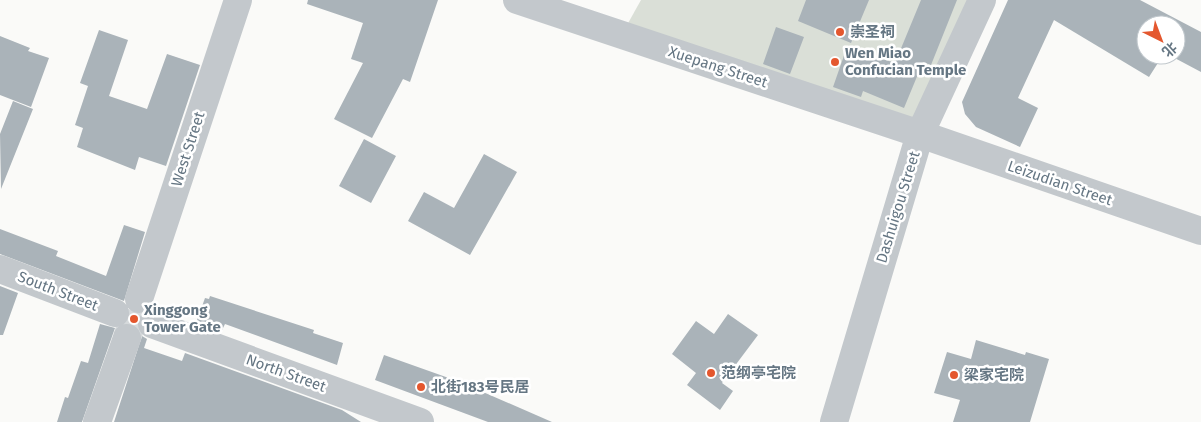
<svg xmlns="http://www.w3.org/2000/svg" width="1201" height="422" font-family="'Fira Sans','Noto Sans SC',sans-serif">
  <rect width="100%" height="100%" fill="#fafaf8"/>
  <path fill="#dadfd7" d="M 641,0 L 973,0 L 917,126 L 627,25 Z"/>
  <path fill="#aab3b9" d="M 308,0 L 438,0 L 410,82 L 403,79 L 372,138 L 334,119 L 363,63 L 351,59 L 363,23 L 307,4 Z
    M 806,0 L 869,0 L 851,43 L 798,21 Z
    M 921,0 L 957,0 L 931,65 L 923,62 L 904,108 L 863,91 L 861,97 L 833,87 L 847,47 L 895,63 Z
    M 1008,0 L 1140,0 L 1201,32 L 1201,72 L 1169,55 L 1176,55 L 1176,25 L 1146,25 L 1146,55 L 1163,55 L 1149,77 L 1054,20 L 1018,98 L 1038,108 L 1020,147 L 976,127 L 965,114 L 962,102 Z
    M 776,27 L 804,37 L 790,74 L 763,64 Z
    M 99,30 L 128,40 L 109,96 L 147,109 L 167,54 L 200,65 L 166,166 L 139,157 L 135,170 L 77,147 L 83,128 L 75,125 L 88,86 L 80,83 Z
    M 0,36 L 30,48 L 28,51 L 49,58 L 31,107 L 0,95 Z
    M 13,101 L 33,109 L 1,189 L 0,134 Z
    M 364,139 L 396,156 L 371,203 L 339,186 Z
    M 484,154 L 517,172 L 470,255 L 408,221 L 424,192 L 454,208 Z
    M 124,225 L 145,232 L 124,301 L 0,254 L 0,229 L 58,251 L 56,256 L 106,276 Z
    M 0,286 L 18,293 L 3,335 L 0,335 Z
    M 210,296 L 314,330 L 313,333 L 343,343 L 337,365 L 225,324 L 221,332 L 196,323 L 205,298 L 209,299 Z
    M 728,314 L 758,335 L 722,383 L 733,391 L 720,410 L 687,385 L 696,373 L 672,354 L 696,321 L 714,334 Z
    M 100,324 L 115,328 L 82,422 L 57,422 L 65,397 L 68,398 L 81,361 L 88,363 Z
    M 142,336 L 147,339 L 144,348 L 182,361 L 185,353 L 342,410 L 361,422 L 114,422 Z
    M 976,340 L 1025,355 L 1026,352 L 1049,359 L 1030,422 L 953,422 L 960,400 L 934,393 L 947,352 L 971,359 Z
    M 384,355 L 460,382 L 552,422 L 488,422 L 375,380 Z"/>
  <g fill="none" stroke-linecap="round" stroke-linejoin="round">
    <path stroke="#d5d9db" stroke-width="28" stroke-dasharray="28 14" stroke-linecap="butt" d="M 127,338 L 139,299"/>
    <path stroke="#c3c8cc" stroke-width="28" d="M 517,0 L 920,134 L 1201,231
      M 0,269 L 115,313
      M 139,299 L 238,0
      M 152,324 L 420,422
      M 97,422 L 127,338
      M 834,422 L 920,134 L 982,0"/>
  </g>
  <g fill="#e4572e" stroke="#fff" stroke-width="2">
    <circle cx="840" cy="32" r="5"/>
    <circle cx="835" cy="62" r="5"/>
    <circle cx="134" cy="319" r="5"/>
    <circle cx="711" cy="373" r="5"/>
    <circle cx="954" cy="375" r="5"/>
    <circle cx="421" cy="387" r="5"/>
  </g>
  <g text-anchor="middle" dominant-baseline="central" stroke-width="5" stroke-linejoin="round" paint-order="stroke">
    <g font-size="15" font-weight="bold" fill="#657683" stroke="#fff" text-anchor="start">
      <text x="850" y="32">崇圣祠</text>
      <text x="845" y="53">Wen Miao<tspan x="845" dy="17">Confucian Temple</tspan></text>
      <text x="144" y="310">Xinggong<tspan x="144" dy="17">Tower Gate</tspan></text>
      <text x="721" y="373">范纲亭宅院</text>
      <text x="964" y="375">梁家宅院</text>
      <text x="431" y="387">北街183号民居</text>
    </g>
    <g font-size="15" fill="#657683" stroke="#fff">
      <text transform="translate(718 67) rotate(18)">Xuepang Street</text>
      <text transform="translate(188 149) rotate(-72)">West Street</text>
      <text transform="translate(1060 183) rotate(19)">Leizudian Street</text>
      <text transform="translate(898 207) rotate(-73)">Dashuigou Street</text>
      <text transform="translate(58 291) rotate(21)">South Street</text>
      <text transform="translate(286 373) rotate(20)">North Street</text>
    </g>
  </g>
  <g transform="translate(1161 40) rotate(138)"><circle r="24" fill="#ffffff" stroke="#c1c8cd"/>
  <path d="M0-4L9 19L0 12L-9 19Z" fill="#e4572e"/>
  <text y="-8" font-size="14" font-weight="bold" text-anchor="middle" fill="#657683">北</text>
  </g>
</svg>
